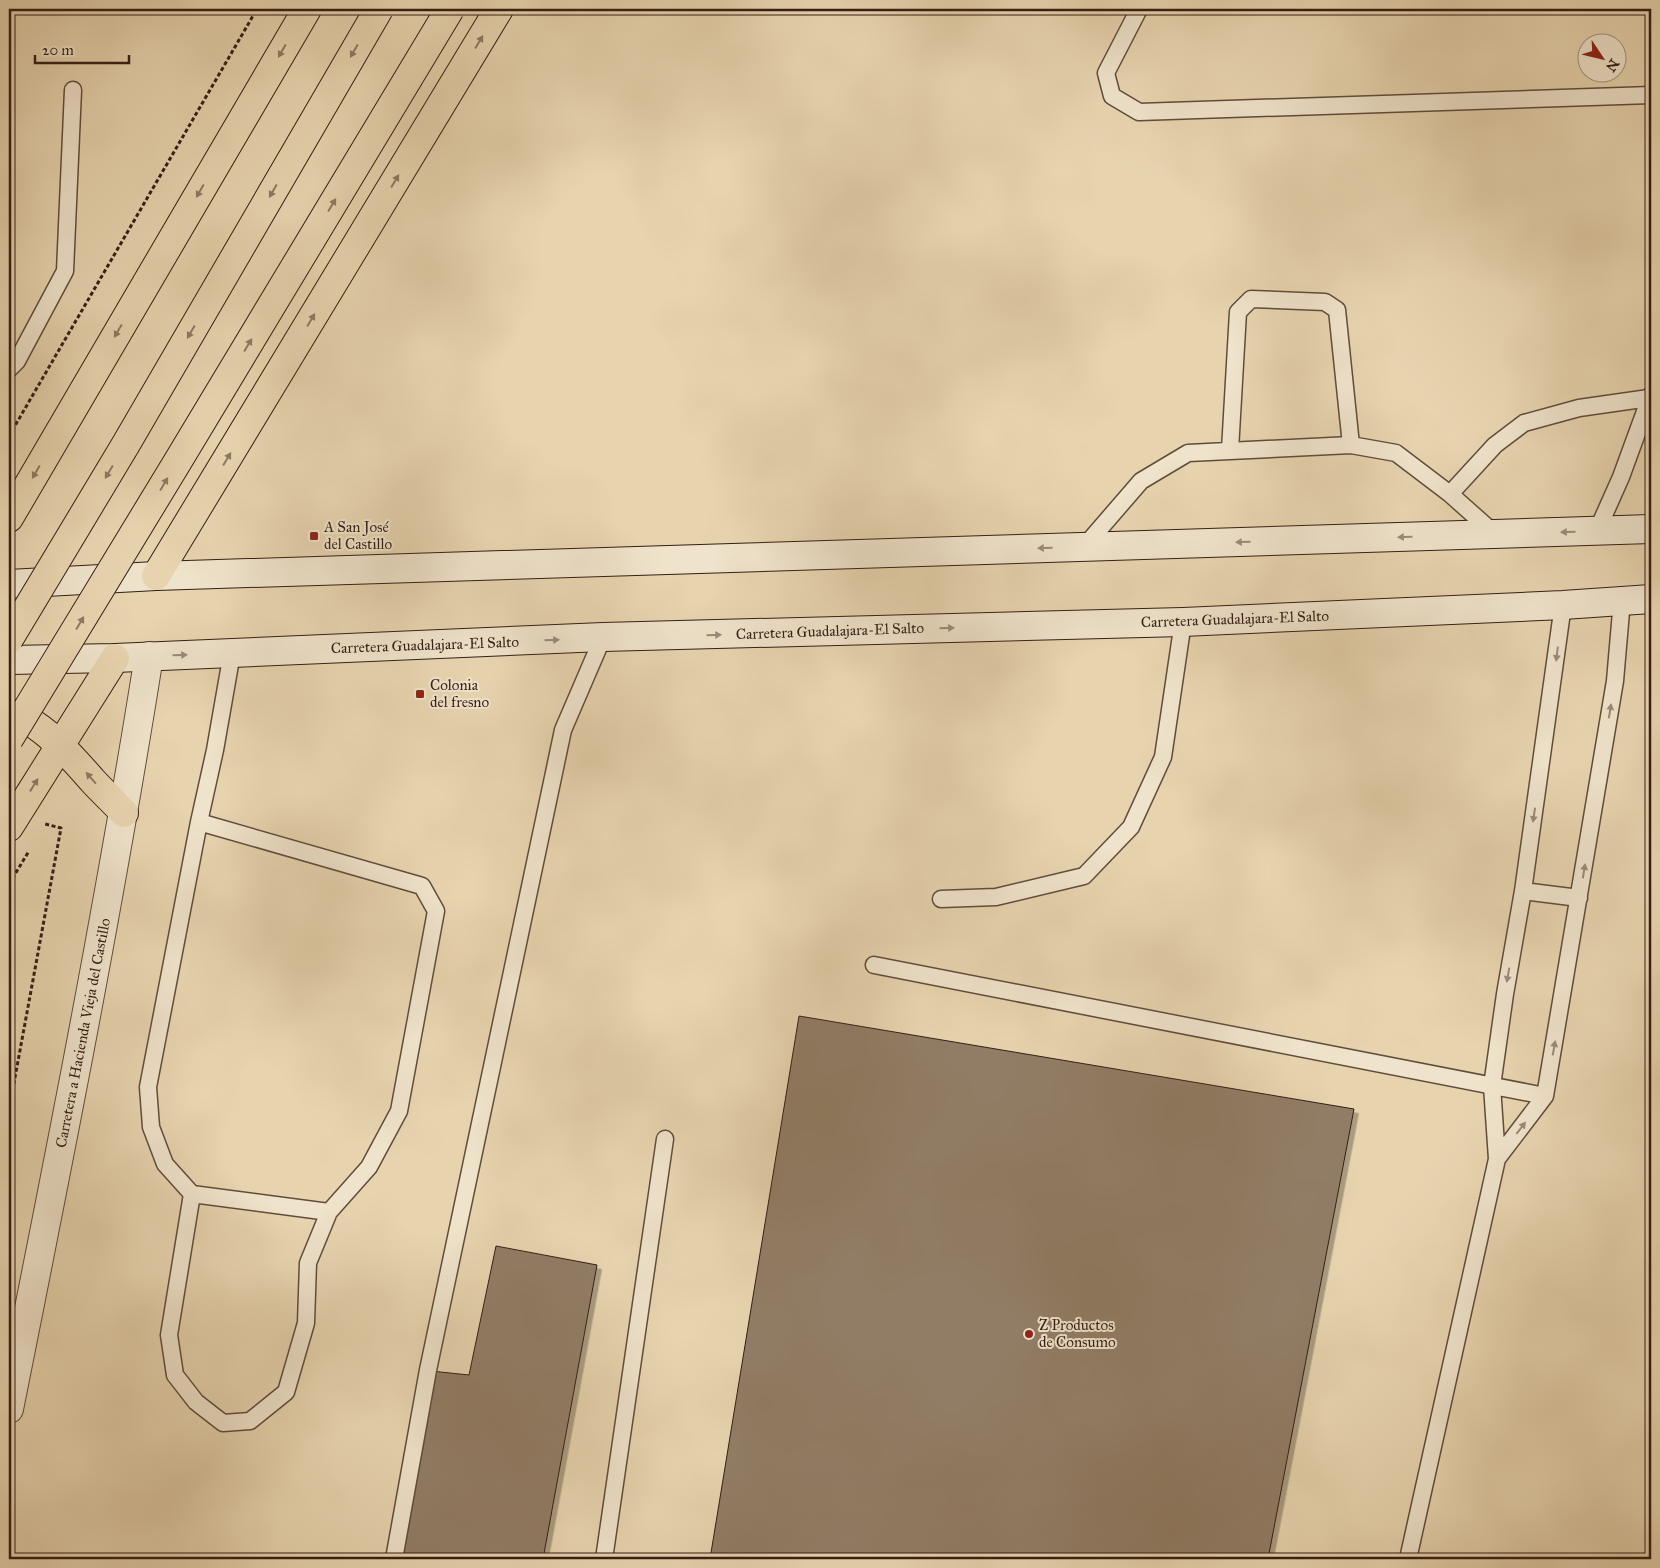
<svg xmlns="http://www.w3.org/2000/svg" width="1660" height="1568" font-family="'IM FELL Great Primer',serif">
  <defs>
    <filter id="shadow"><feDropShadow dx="4.5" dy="4.5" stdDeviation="0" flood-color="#0004"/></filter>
  </defs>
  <rect width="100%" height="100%" fill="#e7d4af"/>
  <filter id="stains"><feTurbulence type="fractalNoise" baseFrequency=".004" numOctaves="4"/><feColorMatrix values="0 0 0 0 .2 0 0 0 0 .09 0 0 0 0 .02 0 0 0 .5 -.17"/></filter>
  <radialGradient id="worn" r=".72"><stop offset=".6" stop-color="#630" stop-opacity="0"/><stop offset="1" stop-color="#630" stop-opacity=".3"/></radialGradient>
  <path fill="#917d66" stroke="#341e16" filter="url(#shadow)" d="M 799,1016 L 1354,1109 L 1268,1559 L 710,1559 Z
    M 496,1246 L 597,1265 L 543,1559 L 396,1559 L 431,1371 L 469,1375 Z"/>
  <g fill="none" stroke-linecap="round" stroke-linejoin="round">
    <g stroke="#614c3c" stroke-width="19">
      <path id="lane" d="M 1139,9 L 1106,73 L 1112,96 L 1139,112 L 1651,95
        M 9,369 L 17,361 L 65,271 L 73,90
        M 1230,450 L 1238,312 L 1251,299 L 1325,302 L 1337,310 L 1351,445
        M 1450,494 L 1495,445 L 1524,423 L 1579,408 L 1649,398
        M 1597,531 L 1621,477 L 1651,395
        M 1084,547 L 1141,481 L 1188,453 L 1351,445 L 1396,453 L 1450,494 L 1495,534
        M 199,822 L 148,1087 L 151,1127 L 165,1164 L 192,1194 L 169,1335 L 175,1375 L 196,1402 L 223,1423 L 250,1421 L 286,1392 L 306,1323 L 308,1263 L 329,1212 L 369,1167 L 399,1111 L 436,911 L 422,886 L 199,822 L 215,750 L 232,653
        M 1523,891 L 1579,898
        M 941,899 L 996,897 L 1084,876 L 1131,827 L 1163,757 L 1183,622
        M 874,965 L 1545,1096
        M 1497,1159 L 1545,1096 L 1615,681 L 1622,600
        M 192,1194 L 329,1212
        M 394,1559 L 428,1370 L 563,730 L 603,637
        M 604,1559 L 665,1139
        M 1408,1559 L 1497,1159 L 1492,1086 L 1505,994 L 1523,891 L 1563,605"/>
    </g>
    <g stroke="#614c3c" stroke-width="30">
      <path id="street" d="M 9,1409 C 59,1159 109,908 149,656"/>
    </g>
    <g stroke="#341e16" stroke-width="30">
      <path id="secondary" d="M 9,584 L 156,576 L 1651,529
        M 9,660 L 115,658 L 603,637 L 1183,622 L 1563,605 L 1651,599"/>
    </g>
    <g stroke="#341e16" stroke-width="30">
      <path id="highway" d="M 9,518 L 307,9
        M 156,576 L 499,9
        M 9,713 C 39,719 72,757 92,780 C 102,791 114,802 124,813
        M 9,827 L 115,658"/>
    </g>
    <path stroke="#341e16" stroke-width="3" stroke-dasharray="4 2.5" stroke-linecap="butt" d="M 9,436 L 257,9
      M 9,884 L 29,851
      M 9,1110 L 61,828 L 45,824"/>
    <use href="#lane" stroke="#efe3cb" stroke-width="16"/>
    <use href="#street" stroke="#efe3cb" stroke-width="28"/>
    <use href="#secondary" stroke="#efe3cb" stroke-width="28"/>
    <use href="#highway" stroke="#e7d4af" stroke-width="28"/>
    <g stroke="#341e16" stroke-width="30" stroke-linecap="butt">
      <path id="highway-bridge" d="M 9,639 L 126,444 L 379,9
        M 9,739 L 178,461 L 450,9"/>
    </g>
    <use href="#highway-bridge" stroke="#e7d4af" stroke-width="28"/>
  </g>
  <defs><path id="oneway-solid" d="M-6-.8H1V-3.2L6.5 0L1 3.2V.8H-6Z" transform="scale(1.25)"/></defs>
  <g fill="#8e7962">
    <use href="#oneway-solid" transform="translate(479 42) rotate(-59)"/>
    <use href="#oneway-solid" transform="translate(282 51) rotate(120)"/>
    <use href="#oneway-solid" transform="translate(354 51) rotate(120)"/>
    <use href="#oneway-solid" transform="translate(395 181) rotate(-59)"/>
    <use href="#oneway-solid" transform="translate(200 191) rotate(120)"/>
    <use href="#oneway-solid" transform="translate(273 191) rotate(120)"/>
    <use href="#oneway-solid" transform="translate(332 205) rotate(-59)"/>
    <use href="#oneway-solid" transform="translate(311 320) rotate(-59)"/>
    <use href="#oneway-solid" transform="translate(118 331) rotate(120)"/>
    <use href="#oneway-solid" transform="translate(191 332) rotate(120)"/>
    <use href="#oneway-solid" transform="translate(248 345) rotate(-59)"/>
    <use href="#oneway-solid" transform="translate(227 459) rotate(-59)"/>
    <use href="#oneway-solid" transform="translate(36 472) rotate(120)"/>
    <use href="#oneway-solid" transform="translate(109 472) rotate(121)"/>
    <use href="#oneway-solid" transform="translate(164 484) rotate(-59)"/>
    <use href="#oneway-solid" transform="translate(80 623) rotate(-59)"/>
    <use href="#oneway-solid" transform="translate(91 778) rotate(-131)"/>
    <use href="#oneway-solid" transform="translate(34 785) rotate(-58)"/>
  </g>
  <g fill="#9b8a7a">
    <use href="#oneway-solid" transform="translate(1568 532) rotate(178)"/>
    <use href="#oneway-solid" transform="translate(1405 537) rotate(178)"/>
    <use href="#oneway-solid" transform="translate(1243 542) rotate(178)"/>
    <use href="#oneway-solid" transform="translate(1045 548) rotate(178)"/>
    <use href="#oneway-solid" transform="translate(947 628) rotate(-2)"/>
    <use href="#oneway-solid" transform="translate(714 635) rotate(-2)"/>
    <use href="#oneway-solid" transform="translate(552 640) rotate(-2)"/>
    <use href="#oneway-solid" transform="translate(1557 654) rotate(97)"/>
    <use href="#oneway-solid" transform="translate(180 655) rotate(-2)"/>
    <use href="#oneway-solid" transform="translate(1610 711) rotate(-81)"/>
    <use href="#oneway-solid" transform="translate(1534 815) rotate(98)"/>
    <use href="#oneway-solid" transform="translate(1584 871) rotate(-81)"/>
    <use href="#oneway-solid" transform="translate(1508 975) rotate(100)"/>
    <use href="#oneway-solid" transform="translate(1554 1048) rotate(-80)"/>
    <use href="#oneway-solid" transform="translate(1521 1128) rotate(-52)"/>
  </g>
  <g fill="#8f2418" stroke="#efe3cb" stroke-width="2">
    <rect x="309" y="531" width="10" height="10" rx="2.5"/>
    <rect x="415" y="689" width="10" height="10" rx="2.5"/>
    <circle cx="1029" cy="1334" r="5"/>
  </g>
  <g text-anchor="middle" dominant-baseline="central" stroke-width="4" stroke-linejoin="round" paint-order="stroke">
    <g font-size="15" fill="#341e16" stroke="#efe3cb" text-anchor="start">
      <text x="324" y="527">A San José<tspan x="324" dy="17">del Castillo</tspan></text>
      <text x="430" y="685">Colonia<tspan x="430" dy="17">del fresno</tspan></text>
      <text x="1039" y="1325">Z Productos<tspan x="1039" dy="17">de Consumo</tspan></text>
    </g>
    <g font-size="15" fill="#341e16" stroke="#efe3cb">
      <text transform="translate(1235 619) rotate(-2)">Carretera Guadalajara-El Salto</text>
      <text transform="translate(830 631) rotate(-2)">Carretera Guadalajara-El Salto</text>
      <text transform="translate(425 645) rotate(-2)">Carretera Guadalajara-El Salto</text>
      <text transform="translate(83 1033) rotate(-79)">Carretera a Hacienda Vieja del Castillo</text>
    </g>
  </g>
  <rect width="1660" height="1568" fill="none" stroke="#e7d4af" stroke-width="30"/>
  <rect x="10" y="10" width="1640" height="1548" fill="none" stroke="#341e16" stroke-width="2.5"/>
  <rect x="15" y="15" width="1630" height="1538" fill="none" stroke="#341e16"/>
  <g transform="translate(1602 58) rotate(125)"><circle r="24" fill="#efe3cb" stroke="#a49483"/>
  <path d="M0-4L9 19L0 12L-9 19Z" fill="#8f2418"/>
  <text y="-8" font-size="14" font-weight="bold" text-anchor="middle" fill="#341e16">N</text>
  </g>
  <path d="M35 55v8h94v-8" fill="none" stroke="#341e16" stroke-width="2.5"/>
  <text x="42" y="55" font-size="15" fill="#341e16" stroke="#efe3cb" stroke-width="4" paint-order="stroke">20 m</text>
  <rect width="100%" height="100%" filter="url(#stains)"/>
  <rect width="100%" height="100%" fill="url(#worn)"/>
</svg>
